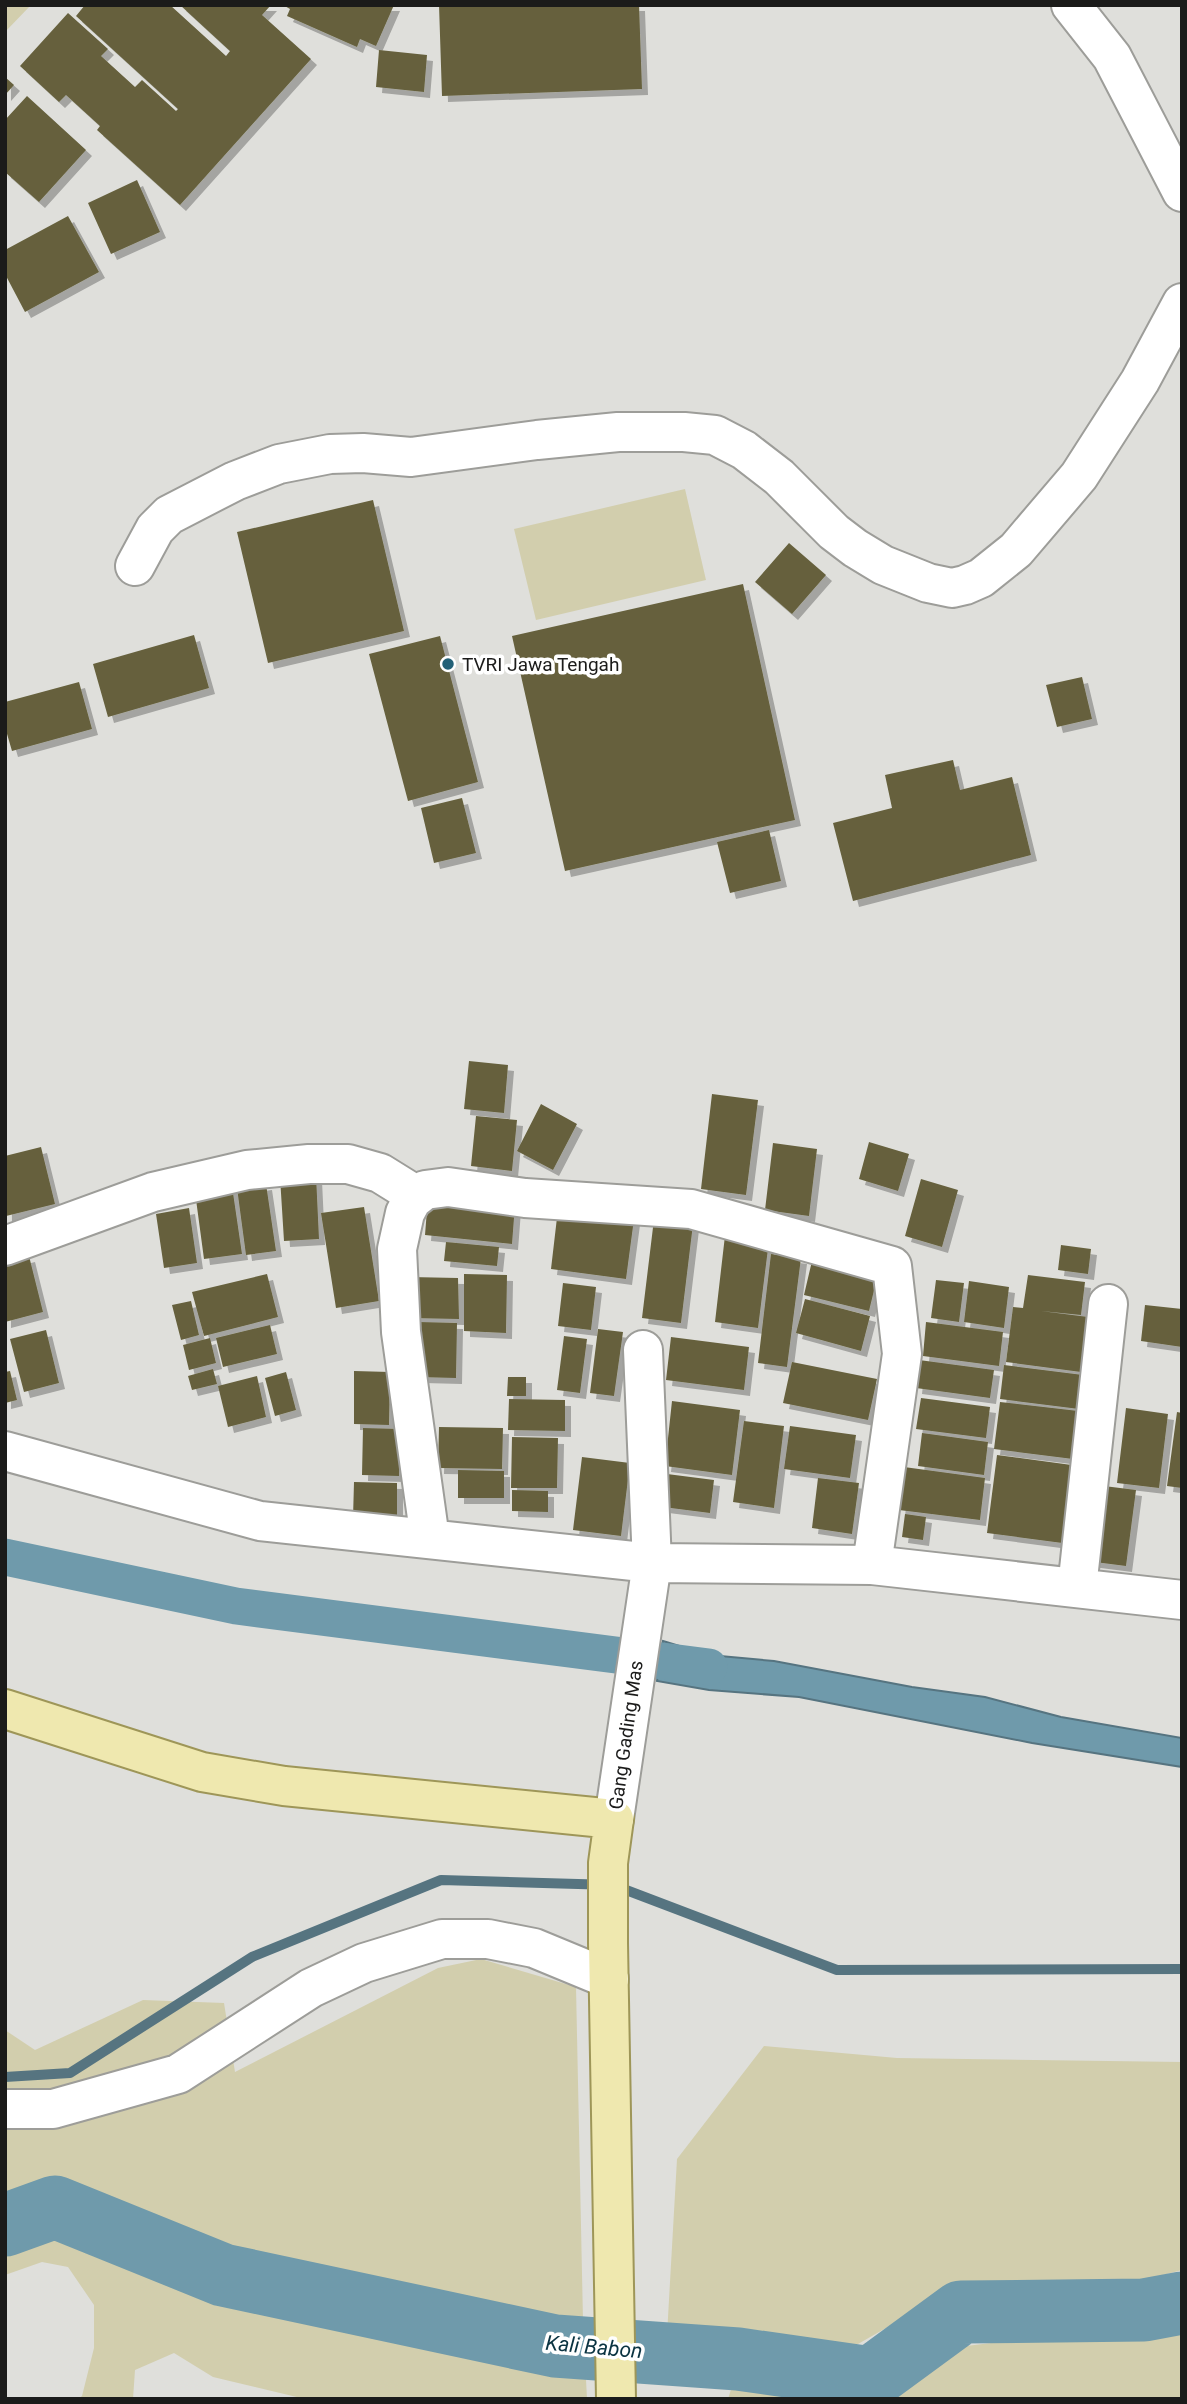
<svg xmlns="http://www.w3.org/2000/svg" width="1187" height="2404" font-family="Roboto,sans-serif">
  <defs>
    <filter id="shadow"><feDropShadow dx="6" dy="6" stdDeviation="0" flood-color="#0004"/></filter>
  </defs>
  <rect width="100%" height="100%" fill="#dfdfdb"/>
  <path fill="#d2cead" d="M 5,5 L 31,5 L 5,32 Z
    M 685,489 L 706,580 L 536,620 L 514,529 Z
    M 481,1959 L 576,1987 L 583,2321 L 587,2399 L 305,2399 L 213,2377 L 174,2353 L 135,2370 L 133,2399 L 78,2399 L 82,2396 L 94,2348 L 94,2305 L 68,2267 L 42,2262 L 5,2275 L 5,2030 L 35,2050 L 143,2000 L 224,2003 L 235,2072 L 438,1968 Z
    M 764,2046 L 897,2058 L 1182,2062 L 1182,2270 L 1140,2281 L 963,2284 L 851,2348 L 667,2335 L 677,2159 Z
    M 1182,2319 L 1182,2399 L 728,2399 L 733,2383 L 880,2398 L 933,2350 L 1097,2330 L 1145,2328 Z"/>
  <path fill="#6f9aab" stroke="#567480" stroke-width="2" d="M 663,1641 L 709,1655 L 774,1661 L 912,1687 L 985,1697 L 1061,1717 L 1182,1738 L 1182,1767 L 1032,1743 L 799,1697 L 709,1690 L 657,1681 Z"/>
  <g fill="none" stroke-linecap="round" stroke-linejoin="round">
    <path stroke="#567480" stroke-width="10" d="M 5,2077 L 70,2073 L 252,1957 L 441,1880 L 613,1885 L 837,1970 L 1182,1969"/>
    <path stroke="#6f9aab" stroke-width="37" d="M 5,1557 L 236,1606 L 709,1667"/>
    <path stroke="#6f9aab" stroke-width="63" d="M 5,2225 L 55,2207 L 223,2275 L 555,2346 L 738,2359 L 871,2378 L 961,2312 L 1144,2310 L 1182,2303"/>
  </g>
  <path fill="#66613d" filter="url(#shadow)" d="M 85,5 L 170,5 L 226,56 L 230,51 L 180,5 L 271,5 L 262,15 L 311,59 L 180,205 L 97,130 L 100,126 L 66,95 L 59,102 L 20,66 L 68,13 L 108,49 L 101,56 L 135,87 L 142,80 L 176,111 L 178,109 L 76,16 Z
    M 283,5 L 394,5 L 376,46 L 360,39 L 357,47 L 287,16 L 290,9 Z
    M 439,5 L 639,5 L 642,89 L 442,96 Z
    M 379,50 L 427,55 L 424,92 L 376,87 Z
    M 5,77 L 14,85 L 5,95 Z
    M 27,96 L 86,150 L 39,202 L 5,172 L 5,120 Z
    M 137,180 L 160,232 L 111,254 L 88,203 Z
    M 68,216 L 99,272 L 25,312 L 5,274 L 5,250 Z
    M 373,500 L 404,631 L 268,663 L 237,532 Z
    M 789,543 L 826,575 L 792,614 L 755,582 Z
    M 743,584 L 795,820 L 565,871 L 512,636 Z
    M 194,635 L 209,688 L 108,717 L 93,664 Z
    M 440,636 L 478,782 L 408,801 L 369,654 Z
    M 1082,677 L 1092,719 L 1057,727 L 1046,685 Z
    M 79,682 L 92,729 L 12,751 L 5,727 L 5,702 Z
    M 953,760 L 960,790 L 1012,777 L 1031,855 L 853,901 L 833,823 L 892,808 L 885,775 Z
    M 462,798 L 476,853 L 434,863 L 421,808 Z
    M 769,830 L 781,881 L 730,893 L 717,842 Z
    M 469,1061 L 508,1065 L 504,1113 L 464,1109 Z
    M 712,1094 L 758,1100 L 746,1195 L 701,1189 Z
    M 541,1104 L 577,1124 L 553,1170 L 517,1151 Z
    M 476,1116 L 517,1120 L 512,1171 L 471,1166 Z
    M 869,1142 L 909,1154 L 898,1191 L 859,1179 Z
    M 773,1143 L 817,1149 L 809,1216 L 765,1210 Z
    M 41,1147 L 55,1204 L 6,1216 L 5,1156 Z
    M 316,1175 L 319,1239 L 284,1241 L 280,1177 Z
    M 921,1179 L 958,1190 L 942,1247 L 905,1236 Z
    M 266,1184 L 276,1251 L 246,1255 L 237,1188 Z
    M 232,1186 L 242,1254 L 204,1259 L 195,1192 Z
    M 428,1197 L 515,1205 L 512,1244 L 425,1235 Z
    M 364,1207 L 379,1301 L 336,1308 L 321,1213 Z
    M 189,1208 L 197,1263 L 164,1268 L 156,1214 Z
    M 558,1209 L 634,1219 L 626,1279 L 551,1269 Z
    M 655,1211 L 694,1216 L 681,1323 L 642,1318 Z
    M 726,1227 L 770,1233 L 758,1328 L 715,1322 Z
    M 446,1242 L 499,1247 L 497,1266 L 444,1261 Z
    M 1061,1245 L 1091,1249 L 1088,1274 L 1058,1270 Z
    M 771,1254 L 801,1258 L 787,1367 L 758,1363 Z
    M 29,1256 L 43,1312 L 5,1322 L 5,1262 Z
    M 812,1261 L 877,1278 L 869,1311 L 804,1295 Z
    M 267,1274 L 278,1317 L 204,1336 L 192,1292 Z
    M 464,1274 L 507,1275 L 506,1333 L 464,1331 Z
    M 1028,1275 L 1085,1282 L 1081,1315 L 1041,1311 L 1088,1317 L 1081,1372 L 1006,1362 L 1013,1307 L 1023,1308 Z
    M 410,1277 L 458,1278 L 459,1319 L 410,1318 Z
    M 936,1280 L 964,1283 L 959,1322 L 931,1318 Z
    M 969,1281 L 1009,1287 L 1004,1328 L 964,1322 Z
    M 563,1283 L 596,1287 L 591,1330 L 558,1326 Z
    M 805,1299 L 870,1316 L 861,1351 L 796,1333 Z
    M 191,1301 L 199,1335 L 181,1340 L 172,1305 Z
    M 1145,1305 L 1182,1309 L 1182,1347 L 1141,1341 Z
    M 419,1322 L 457,1323 L 456,1378 L 418,1377 Z
    M 926,1322 L 1003,1332 L 999,1366 L 923,1356 Z
    M 270,1325 L 277,1354 L 223,1367 L 216,1338 Z
    M 598,1329 L 623,1332 L 614,1396 L 590,1393 Z
    M 46,1330 L 59,1383 L 24,1392 L 10,1339 Z
    M 564,1336 L 587,1339 L 580,1393 L 557,1390 Z
    M 671,1337 L 749,1347 L 744,1390 L 666,1380 Z
    M 210,1338 L 216,1363 L 189,1370 L 183,1345 Z
    M 919,1360 L 994,1370 L 990,1398 L 916,1388 Z
    M 792,1362 L 877,1379 L 868,1420 L 783,1403 Z
    M 1004,1365 L 1083,1375 L 1079,1409 L 1000,1399 Z
    M 213,1369 L 217,1384 L 192,1390 L 188,1376 Z
    M 10,1371 L 17,1400 L 5,1403 L 5,1372 Z
    M 354,1371 L 390,1372 L 389,1425 L 354,1424 Z
    M 286,1372 L 296,1410 L 275,1416 L 265,1378 Z
    M 257,1376 L 266,1417 L 228,1427 L 218,1386 Z
    M 508,1377 L 526,1377 L 526,1396 L 507,1396 Z
    M 921,1398 L 990,1407 L 986,1438 L 916,1429 Z
    M 509,1399 L 565,1400 L 565,1431 L 508,1430 Z
    M 672,1401 L 740,1410 L 732,1475 L 665,1466 Z
    M 1000,1402 L 1087,1412 L 1081,1460 L 994,1449 Z
    M 1126,1408 L 1168,1414 L 1159,1488 L 1117,1483 Z
    M 1177,1412 L 1182,1413 L 1182,1488 L 1167,1486 Z
    M 744,1421 L 784,1426 L 774,1508 L 733,1502 Z
    M 790,1426 L 856,1435 L 850,1478 L 784,1469 Z
    M 439,1427 L 503,1428 L 502,1469 L 438,1468 Z
    M 363,1428 L 400,1429 L 399,1476 L 362,1475 Z
    M 922,1433 L 988,1442 L 984,1475 L 918,1466 Z
    M 512,1437 L 558,1438 L 557,1488 L 511,1488 Z
    M 997,1455 L 1079,1466 L 1070,1544 L 987,1533 Z
    M 582,1457 L 630,1463 L 621,1536 L 573,1530 Z
    M 904,1467 L 985,1478 L 980,1520 L 899,1510 Z
    M 458,1470 L 504,1471 L 504,1498 L 458,1498 Z
    M 667,1474 L 714,1480 L 710,1513 L 663,1507 Z
    M 818,1478 L 859,1483 L 852,1534 L 812,1528 Z
    M 354,1482 L 397,1483 L 397,1519 L 353,1518 Z
    M 1096,1485 L 1136,1490 L 1126,1566 L 1087,1561 Z
    M 512,1490 L 548,1491 L 548,1512 L 512,1511 Z
    M 905,1514 L 926,1517 L 923,1540 L 902,1537 Z"/>
  <g fill="none" stroke-linecap="round" stroke-linejoin="round">
    <g stroke="#9d9d99" stroke-width="42">
      <path id="minor" d="M 1071,5 L 1112,57 L 1182,192
        M 135,566 L 155,529 L 169,515 L 235,481 L 279,464 L 330,454 L 363,453 L 411,457 L 537,440 L 618,432 L 684,432 L 715,435 L 744,450 L 779,477 L 834,532 L 855,548 L 883,565 L 928,583 L 952,588 L 965,585 L 981,578 L 1016,550 L 1079,476 L 1140,381 L 1182,303
        M 5,1246 L 153,1192 L 247,1170 L 309,1164 L 348,1164 L 380,1173 L 417,1196
        M 5,1451 L 260,1521 L 652,1563 L 643,1350
        M 430,1539 L 401,1332 L 397,1249 L 405,1213 L 412,1200 L 425,1190 L 448,1187 L 525,1198 L 691,1209 L 892,1266 L 902,1354 L 872,1565
        M 1077,1588 L 1108,1304
        M 614,1819 L 652,1563 L 872,1565 L 1182,1600
        M 5,2109 L 53,2109 L 178,2074 L 311,1988 L 364,1963 L 442,1939 L 488,1939 L 534,1948 L 609,1979"/>
    </g>
    <g stroke="#9e9658" stroke-width="42">
      <path id="major" d="M 5,1709 L 202,1772 L 284,1786 L 614,1819 L 608,1863 L 608,1943 L 616,2399"/>
    </g>
    <use href="#minor" stroke="#fff" stroke-width="38"/>
    <use href="#major" stroke="#efe8af" stroke-width="38"/>
  </g>
  <circle fill="#236177" stroke="#fff" stroke-width="2.5" cx="448" cy="664" r="7"/>
  <g text-anchor="middle" dominant-baseline="central" stroke-width="7" stroke-linejoin="round" paint-order="stroke">
    <g font-size="19" fill="#1b1b1a" stroke="#fff" text-anchor="start">
      <text x="462" y="664">TVRI Jawa Tengah</text>
    </g>
    <g font-size="19" fill="#1b1b1a" stroke="#fff">
      <text transform="translate(626 1735) rotate(-82)">Gang Gading Mas</text>
    </g>
    <g font-size="21" font-style="italic" fill="#0a3341" stroke="#fff">
      <text transform="translate(594 2347) rotate(5)">Kali Babon</text>
    </g>
  </g>
  <rect width="1187" height="2404" fill="none" stroke="#1b1b1a" stroke-width="14"/>
</svg>
